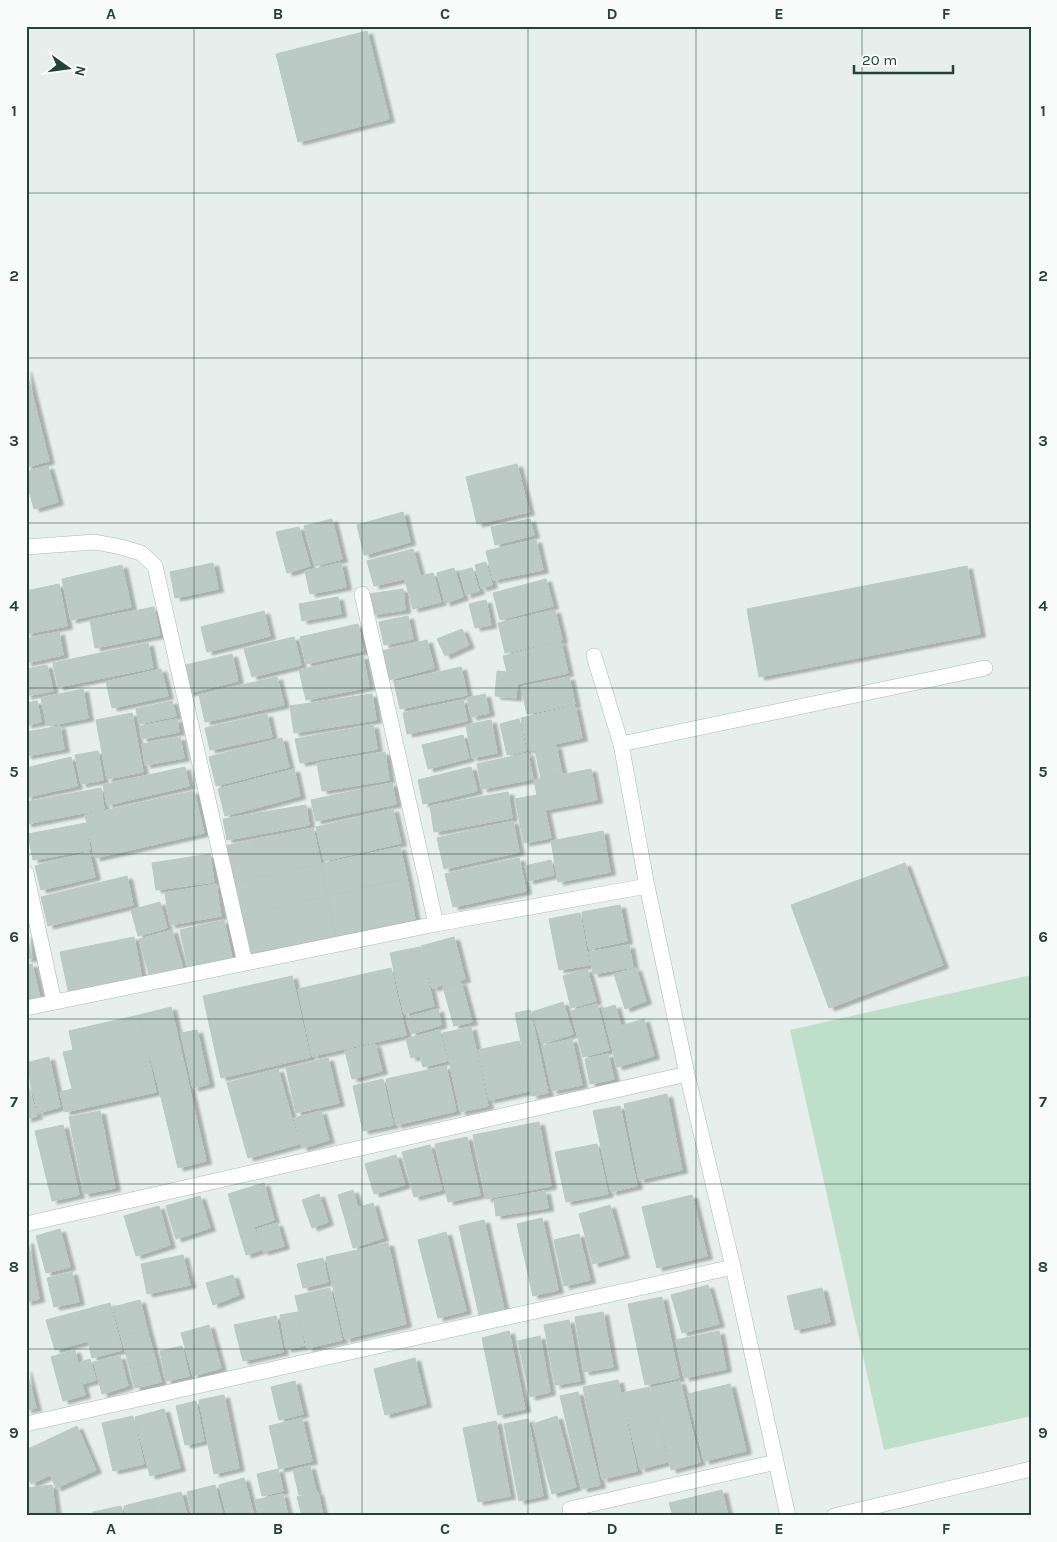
<svg xmlns="http://www.w3.org/2000/svg" width="1057" height="1542" font-family="Karla,sans-serif">
  <defs>
    <filter id="shadow"><feDropShadow dx="5.5" dy="3" stdDeviation="1" flood-color="#0004"/></filter>
  </defs>
  <rect width="100%" height="100%" fill="#e6efeb"/>
  <path fill="#bfe0c8" d="M 1031,975 L 1031,1416 L 884,1450 L 790,1030 Z"/>
  <path fill="#bbcac4" stroke="#b8c9c2" filter="url(#shadow)" d="M 367,31 L 389,119 L 298,142 L 276,54 Z
    M 26,369 L 49,461 L 26,467 Z
    M 517,464 L 529,512 L 477,524 L 466,477 Z
    M 48,466 L 58,502 L 34,509 L 26,480 L 26,472 Z
    M 403,512 L 410,542 L 364,555 L 357,525 Z
    M 332,519 L 342,559 L 315,566 L 304,526 Z
    M 530,519 L 534,535 L 495,545 L 491,527 Z
    M 299,527 L 310,566 L 287,573 L 276,532 Z
    M 536,540 L 543,570 L 493,580 L 486,551 Z
    M 413,549 L 420,575 L 374,586 L 367,561 Z
    M 486,562 L 492,585 L 481,588 L 475,565 Z
    M 213,563 L 218,589 L 175,598 L 170,572 Z
    M 341,563 L 346,587 L 310,594 L 305,571 Z
    M 122,565 L 131,607 L 71,620 L 62,579 Z
    M 967,566 L 980,634 L 759,677 L 747,609 Z
    M 454,568 L 463,597 L 445,603 L 437,573 Z
    M 472,568 L 479,591 L 466,595 L 460,571 Z
    M 433,573 L 441,602 L 413,609 L 405,580 Z
    M 546,579 L 553,606 L 500,620 L 493,593 Z
    M 59,584 L 67,626 L 26,634 L 26,591 Z
    M 403,589 L 405,610 L 372,615 L 369,594 Z
    M 338,597 L 341,614 L 302,621 L 299,604 Z
    M 486,600 L 491,625 L 475,628 L 469,604 Z
    M 154,607 L 160,635 L 95,648 L 90,620 Z
    M 555,610 L 562,640 L 505,653 L 498,623 Z
    M 264,611 L 270,636 L 207,652 L 201,627 Z
    M 408,616 L 413,639 L 384,645 L 379,622 Z
    M 358,624 L 363,651 L 306,664 L 300,637 Z
    M 462,629 L 469,645 L 445,656 L 437,639 Z
    M 59,632 L 63,655 L 26,663 L 26,639 Z
    M 294,637 L 301,665 L 252,677 L 244,649 Z
    M 427,640 L 434,668 L 389,680 L 382,651 Z
    M 561,642 L 568,673 L 517,684 L 516,698 L 495,696 L 497,671 L 507,672 L 503,656 Z
    M 148,643 L 153,668 L 58,687 L 53,663 Z
    M 232,654 L 238,681 L 188,693 L 182,666 Z
    M 363,656 L 369,687 L 306,700 L 299,670 Z
    M 47,665 L 53,691 L 26,696 L 26,669 Z
    M 461,667 L 467,695 L 400,709 L 394,682 Z
    M 161,669 L 168,696 L 112,708 L 106,682 Z
    M 277,677 L 284,705 L 205,722 L 199,695 Z
    M 569,677 L 575,704 L 527,714 L 521,687 Z
    M 83,689 L 88,718 L 47,726 L 41,698 Z
    M 372,694 L 376,720 L 294,733 L 290,706 Z
    M 485,694 L 489,713 L 471,717 L 467,698 Z
    M 463,700 L 467,721 L 407,734 L 403,713 Z
    M 37,701 L 41,722 L 26,725 L 26,703 Z
    M 172,701 L 176,716 L 139,724 L 136,709 Z
    M 575,706 L 582,738 L 528,750 L 521,718 Z
    M 132,713 L 143,772 L 107,779 L 96,720 Z
    M 267,714 L 272,737 L 210,750 L 205,728 Z
    M 177,719 L 179,732 L 142,739 L 140,726 Z
    M 519,719 L 526,751 L 507,755 L 500,724 Z
    M 491,720 L 497,753 L 472,758 L 466,725 Z
    M 373,725 L 377,749 L 300,763 L 295,739 Z
    M 60,726 L 64,749 L 26,756 L 26,732 Z
    M 463,735 L 469,758 L 428,769 L 422,745 Z
    M 180,737 L 184,758 L 145,765 L 142,744 Z
    M 282,738 L 289,767 L 216,786 L 209,757 Z
    M 556,746 L 562,774 L 541,778 L 535,750 Z
    M 98,751 L 103,780 L 81,784 L 75,755 Z
    M 385,752 L 389,780 L 322,791 L 317,763 Z
    M 528,753 L 533,779 L 482,789 L 477,764 Z
    M 71,757 L 77,786 L 26,797 L 26,768 Z
    M 185,767 L 189,786 L 107,805 L 103,785 Z
    M 471,767 L 477,791 L 423,804 L 418,780 Z
    M 294,769 L 300,796 L 225,816 L 218,789 Z
    M 591,769 L 597,800 L 545,810 L 551,838 L 524,843 L 515,799 L 537,795 L 534,780 Z
    M 392,783 L 396,804 L 316,821 L 311,800 Z
    M 101,788 L 104,809 L 26,824 L 26,802 Z
    M 194,791 L 204,833 L 95,858 L 85,815 Z
    M 508,792 L 512,818 L 434,832 L 430,806 Z
    M 306,805 L 309,825 L 227,840 L 223,819 Z
    M 393,809 L 401,843 L 324,861 L 316,827 Z
    M 513,821 L 519,852 L 444,869 L 437,838 Z
    M 86,823 L 90,850 L 33,860 L 28,834 Z
    M 313,828 L 321,864 L 232,883 L 224,846 Z
    M 603,831 L 610,872 L 558,882 L 551,841 Z
    M 400,847 L 407,878 L 327,896 L 321,864 Z
    M 89,852 L 95,877 L 41,890 L 35,866 Z
    M 210,854 L 214,882 L 156,890 L 152,863 Z
    M 519,858 L 526,891 L 453,907 L 445,874 Z
    M 551,860 L 554,875 L 528,881 L 525,866 Z
    M 905,863 L 943,965 L 829,1008 L 791,905 Z
    M 321,864 L 327,896 L 242,916 L 232,883 Z
    M 127,876 L 133,905 L 48,926 L 41,897 Z
    M 407,878 L 415,919 L 336,937 L 327,896 Z
    M 216,884 L 221,916 L 170,925 L 165,893 Z
    M 327,896 L 336,937 L 251,956 L 242,916 Z
    M 160,902 L 167,928 L 138,936 L 131,910 Z
    M 620,905 L 627,941 L 589,949 L 582,912 Z
    M 580,913 L 589,965 L 559,970 L 549,919 Z
    M 224,920 L 232,958 L 188,967 L 180,930 Z
    M 172,930 L 183,969 L 150,978 L 139,939 Z
    M 27,934 L 32,958 L 26,959 L 26,935 Z
    M 134,937 L 142,980 L 69,995 L 60,952 Z
    M 454,937 L 465,979 L 432,988 L 421,946 Z
    M 629,945 L 633,967 L 593,974 L 589,952 Z
    M 420,947 L 434,1006 L 404,1014 L 390,953 Z
    M 32,964 L 41,1002 L 26,1005 L 26,965 Z
    M 391,968 L 406,1035 L 312,1056 L 298,989 Z
    M 636,968 L 646,1001 L 625,1009 L 614,974 Z
    M 587,969 L 596,1001 L 571,1008 L 563,976 Z
    M 292,976 L 310,1057 L 221,1078 L 203,996 Z
    M 461,982 L 472,1022 L 454,1026 L 443,987 Z
    M 563,1002 L 573,1034 L 542,1044 L 532,1012 Z
    M 597,1004 L 609,1050 L 583,1057 L 571,1011 Z
    M 615,1005 L 621,1026 L 644,1019 L 654,1056 L 617,1067 L 602,1009 Z
    M 171,1007 L 206,1161 L 178,1168 L 159,1089 L 139,1015 Z
    M 438,1009 L 441,1025 L 411,1034 L 406,1018 Z
    M 530,1010 L 548,1093 L 532,1096 L 515,1013 Z
    M 139,1015 L 156,1092 L 65,1112 L 60,1092 L 72,1089 L 63,1052 L 73,1050 L 69,1031 Z
    M 471,1027 L 488,1106 L 460,1112 L 443,1033 Z
    M 197,1030 L 209,1084 L 193,1088 L 181,1033 Z
    M 440,1030 L 447,1061 L 423,1067 L 420,1056 L 411,1058 L 406,1039 Z
    M 572,1039 L 582,1085 L 552,1091 L 542,1046 Z
    M 519,1041 L 529,1091 L 489,1100 L 478,1050 Z
    M 375,1044 L 382,1071 L 352,1079 L 345,1051 Z
    M 608,1054 L 614,1079 L 590,1084 L 585,1059 Z
    M 49,1057 L 60,1107 L 38,1113 L 26,1063 Z
    M 328,1058 L 339,1103 L 296,1113 L 286,1068 Z
    M 446,1066 L 456,1111 L 396,1125 L 386,1079 Z
    M 278,1069 L 299,1144 L 248,1158 L 227,1083 Z
    M 26,1079 L 37,1116 L 26,1119 Z
    M 383,1079 L 393,1125 L 363,1131 L 353,1086 Z
    M 667,1094 L 682,1170 L 639,1180 L 624,1104 Z
    M 620,1106 L 637,1186 L 611,1192 L 593,1111 Z
    M 100,1111 L 115,1188 L 84,1194 L 69,1117 Z
    M 321,1111 L 329,1140 L 302,1148 L 294,1118 Z
    M 539,1122 L 551,1186 L 486,1199 L 473,1135 Z
    M 63,1125 L 79,1195 L 52,1201 L 35,1131 Z
    M 467,1137 L 480,1195 L 448,1202 L 435,1144 Z
    M 597,1144 L 608,1194 L 566,1202 L 555,1152 Z
    M 430,1145 L 442,1190 L 414,1197 L 402,1152 Z
    M 396,1155 L 405,1185 L 374,1194 L 365,1164 Z
    M 264,1183 L 274,1220 L 254,1227 L 261,1250 L 246,1255 L 228,1194 Z
    M 353,1190 L 358,1208 L 343,1213 L 338,1195 Z
    M 545,1191 L 548,1208 L 496,1216 L 494,1200 Z
    M 319,1194 L 328,1222 L 312,1228 L 302,1200 Z
    M 692,1195 L 707,1256 L 657,1268 L 642,1207 Z
    M 200,1196 L 210,1228 L 176,1239 L 166,1206 Z
    M 373,1203 L 383,1238 L 353,1248 L 343,1212 Z
    M 610,1205 L 624,1255 L 593,1264 L 579,1214 Z
    M 159,1206 L 170,1245 L 136,1256 L 124,1216 Z
    M 542,1218 L 558,1290 L 533,1296 L 517,1224 Z
    M 484,1220 L 504,1309 L 479,1315 L 459,1226 Z
    M 277,1223 L 284,1246 L 263,1252 L 257,1229 Z
    M 60,1229 L 70,1267 L 46,1273 L 36,1236 Z
    M 446,1232 L 466,1311 L 438,1318 L 418,1240 Z
    M 579,1234 L 590,1280 L 564,1286 L 554,1240 Z
    M 26,1241 L 28,1241 L 39,1299 L 26,1302 Z
    M 388,1243 L 406,1324 L 345,1339 L 326,1257 Z
    M 183,1255 L 190,1285 L 147,1294 L 141,1264 Z
    M 323,1258 L 328,1282 L 303,1288 L 297,1264 Z
    M 72,1272 L 79,1302 L 54,1307 L 47,1278 Z
    M 233,1275 L 239,1295 L 213,1305 L 206,1283 Z
    M 708,1285 L 719,1324 L 682,1333 L 671,1295 Z
    M 330,1288 L 342,1340 L 307,1348 L 295,1296 Z
    M 822,1288 L 830,1322 L 795,1330 L 787,1296 Z
    M 662,1297 L 679,1378 L 645,1385 L 628,1304 Z
    M 140,1300 L 147,1329 L 121,1336 L 113,1307 Z
    M 110,1303 L 122,1350 L 92,1358 L 88,1341 L 55,1350 L 46,1320 Z
    M 298,1312 L 304,1346 L 286,1349 L 280,1315 Z
    M 603,1312 L 613,1367 L 584,1372 L 575,1317 Z
    M 276,1316 L 283,1352 L 243,1361 L 234,1325 Z
    M 569,1320 L 580,1381 L 555,1385 L 544,1325 Z
    M 209,1325 L 221,1368 L 193,1376 L 181,1333 Z
    M 147,1329 L 156,1362 L 130,1369 L 121,1336 Z
    M 509,1331 L 525,1409 L 498,1415 L 482,1338 Z
    M 719,1331 L 726,1369 L 684,1378 L 676,1340 Z
    M 540,1336 L 550,1392 L 530,1397 L 518,1341 Z
    M 182,1346 L 189,1376 L 166,1381 L 160,1351 Z
    M 75,1350 L 78,1363 L 90,1359 L 96,1380 L 82,1384 L 85,1395 L 63,1401 L 51,1357 Z
    M 120,1356 L 128,1386 L 102,1394 L 94,1362 Z
    M 415,1358 L 426,1404 L 385,1415 L 374,1369 Z
    M 156,1362 L 161,1382 L 135,1388 L 130,1369 Z
    M 26,1369 L 36,1408 L 26,1410 Z
    M 618,1380 L 637,1471 L 602,1479 L 583,1387 Z
    M 295,1381 L 303,1414 L 279,1420 L 271,1387 Z
    M 680,1381 L 700,1462 L 671,1470 L 651,1388 Z
    M 730,1384 L 746,1451 L 704,1461 L 688,1394 Z
    M 649,1387 L 667,1462 L 640,1469 L 622,1393 Z
    M 578,1392 L 600,1485 L 582,1489 L 560,1396 Z
    M 224,1395 L 239,1468 L 214,1474 L 199,1400 Z
    M 196,1401 L 204,1441 L 185,1445 L 176,1406 Z
    M 164,1409 L 180,1468 L 150,1476 L 135,1417 Z
    M 133,1416 L 144,1464 L 113,1471 L 102,1423 Z
    M 557,1416 L 576,1487 L 552,1494 L 533,1424 Z
    M 302,1418 L 312,1461 L 279,1469 L 269,1426 Z
    M 528,1419 L 543,1496 L 519,1501 L 504,1424 Z
    M 496,1421 L 510,1496 L 478,1502 L 463,1428 Z
    M 77,1426 L 96,1470 L 56,1488 L 50,1475 L 31,1484 L 26,1473 L 26,1450 Z
    M 310,1466 L 316,1491 L 299,1495 L 293,1470 Z
    M 278,1469 L 283,1491 L 262,1496 L 257,1474 Z
    M 244,1478 L 254,1516 L 227,1516 L 219,1485 Z
    M 52,1485 L 56,1516 L 26,1516 L 26,1488 Z
    M 215,1485 L 223,1516 L 193,1516 L 187,1492 Z
    M 722,1490 L 728,1516 L 673,1516 L 669,1503 Z
    M 181,1492 L 187,1516 L 155,1516 L 152,1499 Z
    M 318,1492 L 323,1516 L 302,1516 L 297,1497 Z
    M 283,1494 L 288,1516 L 259,1516 L 255,1500 Z
    M 151,1499 L 155,1516 L 126,1516 L 124,1506 Z
    M 121,1506 L 123,1516 L 94,1516 L 93,1512 Z"/>
  <g fill="none" stroke-linecap="round" stroke-linejoin="round">
    <g stroke="#a8b8b2" stroke-width="16">
      <path id="lane" d="M 621,744 L 985,668"/>
    </g>
    <g stroke="#a8b8b2" stroke-width="16">
      <path id="street" d="M 26,547 L 95,542 L 121,547 L 141,553 L 155,566 L 245,963
        M 362,594 L 436,924
        M 594,656 L 621,744 L 647,886 L 687,1074 L 733,1267 L 788,1516
        M 26,873 L 54,1002
        M 26,1008 L 436,924 L 647,886
        M 26,1224 L 687,1074
        M 26,1424 L 733,1267
        M 571,1516 L 570,1509 L 776,1462
        M 834,1516 L 1031,1469"/>
    </g>
    <use href="#lane" stroke="#fff" stroke-width="15"/>
    <use href="#street" stroke="#fff" stroke-width="15"/>
  </g>
  <path fill="none" stroke="#24423a" stroke-width="1" stroke-opacity="0.55" d="M 194,26 L 194,1516M 362,26 L 362,1516M 528,26 L 528,1516M 696,26 L 696,1516M 862,26 L 862,1516M 26,193 L 1031,193M 26,358 L 1031,358M 26,523 L 1031,523M 26,688 L 1031,688M 26,854 L 1031,854M 26,1019 L 1031,1019M 26,1184 L 1031,1184M 26,1349 L 1031,1349"/>
  <rect width="1057" height="1542" fill="none" stroke="#f7fbf9" stroke-width="55"/>
  <g transform="translate(68 68) rotate(104)" stroke="#f7fbf9" stroke-width="4" paint-order="stroke">
  <path d="M0-4L9 19L0 12L-9 19Z" fill="#24423a"/>
  <text y="-8" font-size="14" font-weight="bold" text-anchor="middle" fill="#24423a">N</text>
  </g>
  <path d="M854 65v8h99v-8" fill="none" stroke="#24423a" stroke-width="2.5"/>
  <text x="862" y="65" font-size="15" fill="#24423a" stroke="#f7fbf9" stroke-width="4" paint-order="stroke">20 m</text>
  <rect x="28" y="28" width="1002" height="1486" fill="none" stroke="#24423a" stroke-width="2"/>
  <g font-size="16" text-anchor="middle" font-weight="bold" fill="#24423a">
    <text x="111" y="19">A</text>
    <text x="278" y="19">B</text>
    <text x="445" y="19">C</text>
    <text x="612" y="19">D</text>
    <text x="779" y="19">E</text>
    <text x="946" y="19">F</text>
    <text x="14" y="116">1</text>
    <text x="1043" y="116">1</text>
    <text x="14" y="281">2</text>
    <text x="1043" y="281">2</text>
    <text x="14" y="446">3</text>
    <text x="1043" y="446">3</text>
    <text x="14" y="611">4</text>
    <text x="1043" y="611">4</text>
    <text x="14" y="777">5</text>
    <text x="1043" y="777">5</text>
    <text x="14" y="942">6</text>
    <text x="1043" y="942">6</text>
    <text x="14" y="1107">7</text>
    <text x="1043" y="1107">7</text>
    <text x="14" y="1272">8</text>
    <text x="1043" y="1272">8</text>
    <text x="14" y="1438">9</text>
    <text x="1043" y="1438">9</text>
    <text x="111" y="1534">A</text>
    <text x="278" y="1534">B</text>
    <text x="445" y="1534">C</text>
    <text x="612" y="1534">D</text>
    <text x="779" y="1534">E</text>
    <text x="946" y="1534">F</text>
  </g>
</svg>
